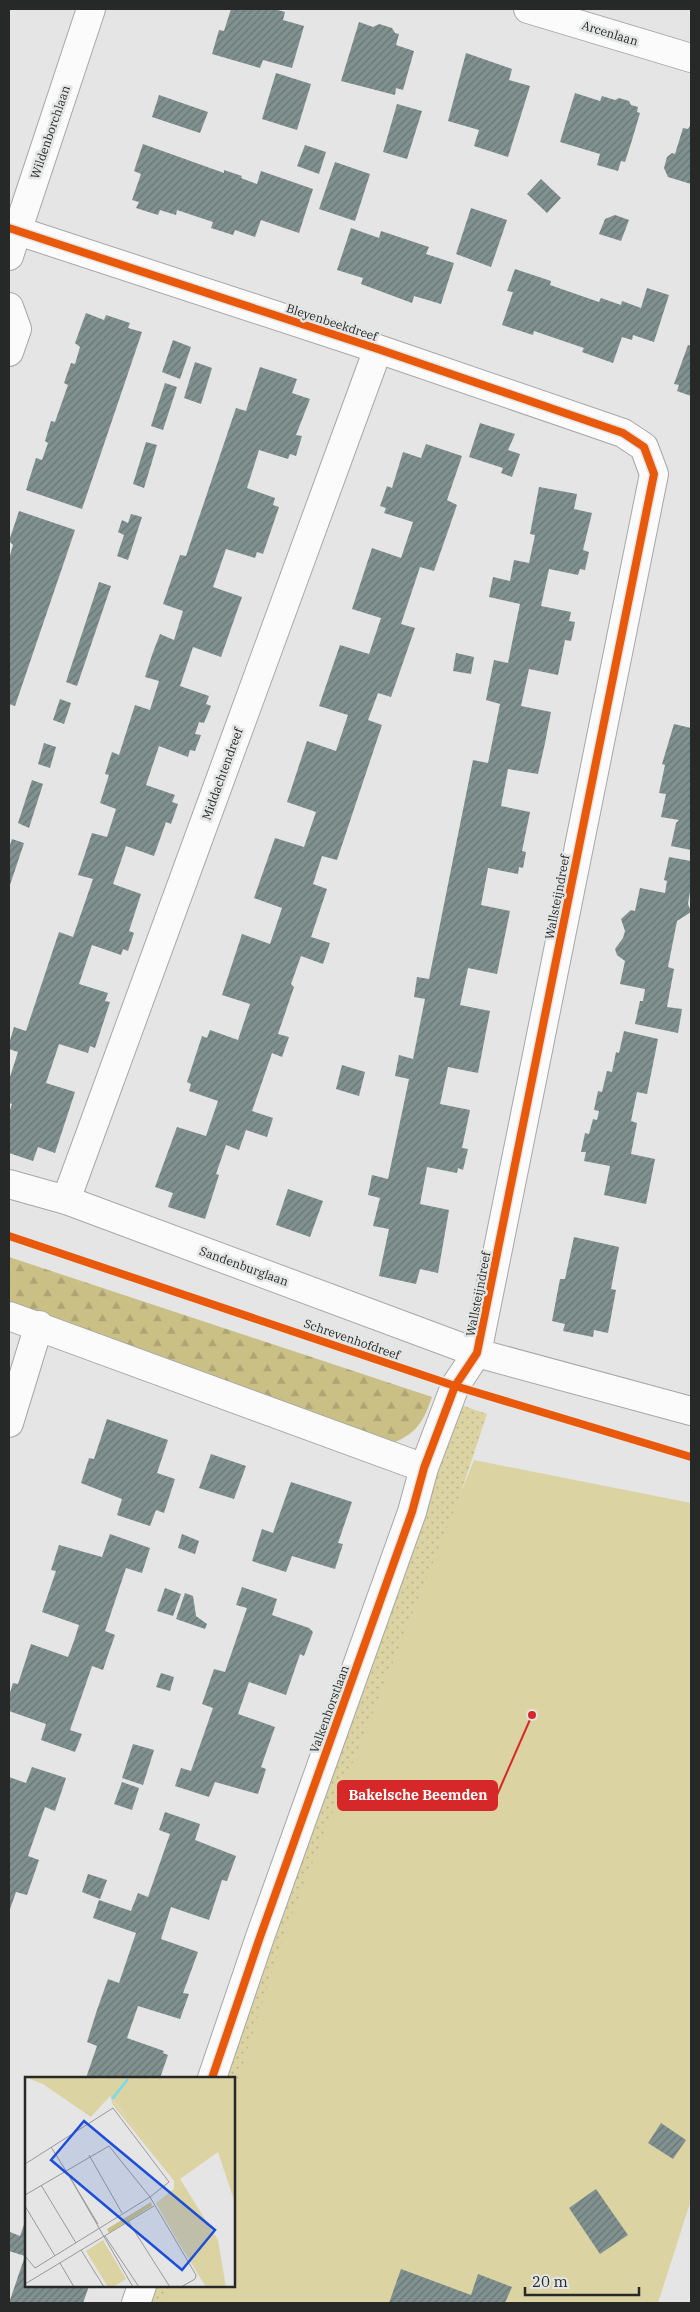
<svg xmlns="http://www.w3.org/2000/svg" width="700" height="2312" font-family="'IBM Plex Serif',serif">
  <defs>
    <pattern id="grass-dots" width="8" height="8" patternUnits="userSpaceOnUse" patternTransform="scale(1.25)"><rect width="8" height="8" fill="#dcd3a2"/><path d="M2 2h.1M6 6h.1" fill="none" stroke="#bdb58c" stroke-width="1.8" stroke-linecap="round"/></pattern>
    <pattern id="forest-firs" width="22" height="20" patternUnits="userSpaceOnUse" patternTransform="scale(1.25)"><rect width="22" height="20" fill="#cac086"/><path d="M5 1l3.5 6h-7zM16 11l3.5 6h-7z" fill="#aea574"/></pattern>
    <pattern id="building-hatch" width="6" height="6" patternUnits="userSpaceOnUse" patternTransform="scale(1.25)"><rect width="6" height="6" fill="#80918f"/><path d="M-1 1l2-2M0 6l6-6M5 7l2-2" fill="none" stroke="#697675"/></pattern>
  </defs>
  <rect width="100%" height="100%" fill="#e4e5e4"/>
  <path fill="url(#grass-dots)" d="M 458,1404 L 487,1414 L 234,2175 L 234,2078 L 227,2078 Z
    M 156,2286 L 197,2286 L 192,2303 L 150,2303 Z"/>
  <path fill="url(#forest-firs)" d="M 9,1257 L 432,1397 C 423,1423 416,1434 390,1444 L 9,1315 Z"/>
  <path fill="#dcd3a2" d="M 474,1460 L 691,1503 L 691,2200 L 658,2303 L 165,2303 L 170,2286 L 234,2286 L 234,2091 L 287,1926 Z"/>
  <path fill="url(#building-hatch)" d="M 231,9 L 274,9 L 285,12 L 283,20 L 304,26 L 292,68 L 263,60 L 260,68 L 212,54 L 219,30 L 224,31 Z
    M 359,22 L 373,27 L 379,24 L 392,28 L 395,33 L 399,34 L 396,45 L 414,51 L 403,90 L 396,88 L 395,95 L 341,81 Z
    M 466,53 L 512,69 L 509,80 L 530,86 L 508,157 L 474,146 L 479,130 L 448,121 Z
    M 276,73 L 311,84 L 297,130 L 262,119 Z
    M 575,93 L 600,101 L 602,96 L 615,100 L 619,98 L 629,101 L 631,105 L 638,107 L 637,112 L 640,113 L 632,140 L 625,162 L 621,161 L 618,171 L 597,165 L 600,154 L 560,142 Z
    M 159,95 L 208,112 L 200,133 L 152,117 Z
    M 397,104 L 422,111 L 407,159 L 383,152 Z
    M 690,126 L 691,126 L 691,184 L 668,177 L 664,168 L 667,157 L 672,153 L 675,154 L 683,128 L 688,129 Z
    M 143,144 L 224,173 L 224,170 L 242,176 L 241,178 L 257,184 L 261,171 L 313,189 L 299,233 L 261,220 L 255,237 L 235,230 L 233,235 L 211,228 L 213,222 L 177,210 L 176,215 L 160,210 L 158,215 L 136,208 L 139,202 L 132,200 L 141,174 L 134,171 Z
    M 305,145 L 326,152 L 319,174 L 297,166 Z
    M 335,162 L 370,174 L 355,221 L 319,209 Z
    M 541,179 L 561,198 L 547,213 L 527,194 Z
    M 471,208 L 507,220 L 491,267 L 456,254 Z
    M 615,215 L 629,220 L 621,241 L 599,234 L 605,219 Z
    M 351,228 L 379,238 L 381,231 L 429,247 L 426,254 L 454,263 L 441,304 L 414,296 L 412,303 L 361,284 L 363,278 L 337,270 Z
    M 515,269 L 551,281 L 550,285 L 599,302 L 601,298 L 621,305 L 622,301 L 641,308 L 647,288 L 669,295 L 654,342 L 633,335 L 632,340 L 622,337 L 613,363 L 582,352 L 584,348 L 534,331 L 533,335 L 502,325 L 513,292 L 507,291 Z
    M 86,313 L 104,320 L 106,315 L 130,323 L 128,328 L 142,332 L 82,509 L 26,490 L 36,458 L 42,460 L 48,443 L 45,441 L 51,421 L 55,422 L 68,385 L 64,383 L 71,363 L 75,364 L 80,347 L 75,343 Z
    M 173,340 L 191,347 L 180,379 L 162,372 Z
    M 688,345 L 691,346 L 691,396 L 677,391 L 679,385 L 674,384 Z
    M 195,362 L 212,368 L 201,404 L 184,398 Z
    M 260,367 L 297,379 L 292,393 L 310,399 L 296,435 L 302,436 L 296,456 L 290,454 L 288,459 L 259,450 L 247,488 L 275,498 L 273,505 L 279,507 L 263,554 L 257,552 L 255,558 L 226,549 L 213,587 L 242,597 L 221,657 L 193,647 L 180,686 L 209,696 L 206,704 L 211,706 L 204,723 L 199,722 L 195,734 L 201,735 L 195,751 L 190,750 L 188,757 L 159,746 L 146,785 L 175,795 L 172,802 L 178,804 L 171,824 L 166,822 L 154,856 L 126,846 L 113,884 L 141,894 L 129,931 L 134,933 L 128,951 L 123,949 L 121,955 L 92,945 L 79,984 L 108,993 L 105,1001 L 110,1002 L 95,1048 L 90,1046 L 88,1053 L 59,1044 L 46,1083 L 75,1092 L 55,1153 L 38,1147 L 33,1161 L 9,1153 L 9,1113 L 12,1104 L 9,1103 L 9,1080 L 18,1052 L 9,1049 L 9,1044 L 14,1027 L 26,1031 L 59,932 L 73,937 L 93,879 L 78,875 L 92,833 L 107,837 L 116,809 L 100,803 L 109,775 L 105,774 L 112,752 L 119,755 L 135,705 L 150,710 L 159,681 L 145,677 L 152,655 L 160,634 L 174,640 L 183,611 L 163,604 L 180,555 L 186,556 L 236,408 L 246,411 Z
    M 165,383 L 177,387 L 163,430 L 151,426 Z
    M 480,423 L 515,434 L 508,450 L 520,454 L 512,477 L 501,473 L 503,468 L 469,457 Z
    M 146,442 L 157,445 L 144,488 L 133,484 Z
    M 426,444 L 462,456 L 447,500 L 457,505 L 434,571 L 420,567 L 401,624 L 415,628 L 391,697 L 378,693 L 368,720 L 382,725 L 337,860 L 322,856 L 313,884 L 327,889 L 311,937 L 330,943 L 323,964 L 301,956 L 291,984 L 294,987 L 278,1034 L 289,1037 L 282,1057 L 272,1053 L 252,1111 L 273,1118 L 267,1137 L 246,1130 L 239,1150 L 226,1145 L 216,1174 L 219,1175 L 205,1219 L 168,1207 L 173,1193 L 155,1187 L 177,1127 L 206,1136 L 218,1101 L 189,1091 L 191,1084 L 187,1082 L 202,1036 L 207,1038 L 210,1030 L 238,1040 L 250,1004 L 222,995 L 242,934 L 270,944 L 282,908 L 254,898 L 275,838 L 304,847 L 316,812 L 287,802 L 307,741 L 336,751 L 348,715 L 319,706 L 340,645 L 369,654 L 381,618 L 352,609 L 372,548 L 401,558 L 413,522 L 384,513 L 386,508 L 380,506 L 387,486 L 392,488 L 403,452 L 421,458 Z
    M 539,487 L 577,494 L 574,509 L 592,513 L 583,550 L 589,552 L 585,570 L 580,569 L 578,575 L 549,569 L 541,606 L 571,612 L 569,621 L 575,622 L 571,641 L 565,640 L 558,675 L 529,669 L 521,706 L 551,712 L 545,743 L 538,774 L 508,769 L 501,806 L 530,812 L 522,851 L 526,852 L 523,868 L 519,867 L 518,874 L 488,868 L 481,905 L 510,911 L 497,974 L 468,968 L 460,1005 L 490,1011 L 478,1073 L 448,1067 L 440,1104 L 470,1110 L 462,1148 L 468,1149 L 463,1170 L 458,1168 L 457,1173 L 427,1167 L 420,1204 L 449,1210 L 438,1273 L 420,1269 L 416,1284 L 379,1276 L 389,1229 L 373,1226 L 380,1198 L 368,1195 L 372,1175 L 388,1179 L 409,1079 L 395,1076 L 399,1055 L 413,1059 L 425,999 L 414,997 L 417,977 L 429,979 L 473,760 L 488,763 L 500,704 L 486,700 L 494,660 L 508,663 L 514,633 L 520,604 L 489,597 L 493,577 L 510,581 L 514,560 L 529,563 L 535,535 L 530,534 Z
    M 19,511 L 75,530 L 15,706 L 9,704 L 9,559 L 13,545 L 9,541 Z
    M 131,514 L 142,517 L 128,560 L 117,556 L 124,535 L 118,532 L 122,520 L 128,523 Z
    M 99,582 L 111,586 L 77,686 L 66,682 Z
    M 456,653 L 474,657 L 471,674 L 453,671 Z
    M 60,699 L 71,703 L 64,724 L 53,720 Z
    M 674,724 L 691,728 L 691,850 L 671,846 L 676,823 L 679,820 L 661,817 L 666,794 L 659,793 L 665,765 L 662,764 Z
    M 44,743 L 56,747 L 50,768 L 38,764 Z
    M 32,780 L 43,784 L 29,828 L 18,823 Z
    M 12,839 L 24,843 L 9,888 L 9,848 Z
    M 669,857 L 691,861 L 691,885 L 688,904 L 691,912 L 677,921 L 668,967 L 674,969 L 667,1007 L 682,1009 L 678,1033 L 635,1024 L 640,1001 L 643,1001 L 645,989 L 620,984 L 625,961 L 617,955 L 615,949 L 623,938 L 625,931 L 621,919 L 631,910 L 635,911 L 640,888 L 665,893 L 667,881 L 664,880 Z
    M 624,1031 L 658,1039 L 647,1094 L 637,1092 L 631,1121 L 637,1123 L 631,1154 L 655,1159 L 646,1204 L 604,1195 L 610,1166 L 584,1161 L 586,1152 L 581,1152 L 585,1133 L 589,1134 L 593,1119 L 597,1120 L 599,1111 L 594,1110 L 598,1091 L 602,1092 L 607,1071 L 612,1072 L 616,1052 L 619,1053 Z
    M 342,1065 L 365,1072 L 359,1096 L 336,1089 Z
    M 288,1189 L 323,1201 L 310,1237 L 276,1225 Z
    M 574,1237 L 619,1247 L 611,1289 L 616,1290 L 608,1333 L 594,1330 L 593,1337 L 563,1331 L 565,1324 L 552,1321 L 560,1279 L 565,1279 Z
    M 107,1419 L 168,1440 L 157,1473 L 175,1479 L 164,1513 L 156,1510 L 150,1526 L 117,1515 L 122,1499 L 81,1483 L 89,1458 L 94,1459 Z
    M 211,1454 L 246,1466 L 234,1499 L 199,1488 Z
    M 291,1482 L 352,1502 L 338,1543 L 343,1544 L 335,1569 L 292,1556 L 286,1572 L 252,1561 L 262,1529 L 273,1533 Z
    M 110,1534 L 150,1548 L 142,1573 L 126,1568 L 105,1631 L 115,1635 L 109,1652 L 103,1670 L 92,1666 L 70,1730 L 82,1734 L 75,1752 L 41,1740 L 46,1724 L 9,1711 L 9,1696 L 13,1683 L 18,1684 L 31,1644 L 68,1657 L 74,1641 L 79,1625 L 42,1612 L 56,1571 L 51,1570 L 59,1545 L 102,1557 Z
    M 182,1534 L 199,1541 L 195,1554 L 178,1548 Z
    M 242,1587 L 277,1599 L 272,1615 L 309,1628 L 313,1632 L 304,1656 L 300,1654 L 286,1695 L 249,1682 L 238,1714 L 275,1727 L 261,1767 L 266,1769 L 258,1794 L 215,1782 L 209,1797 L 175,1786 L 181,1768 L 191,1771 L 213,1708 L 202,1704 L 214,1669 L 225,1672 L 247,1608 L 236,1605 Z
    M 165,1588 L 181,1594 L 173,1616 L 157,1611 Z
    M 185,1593 L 193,1596 L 196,1616 L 207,1624 L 205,1629 L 176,1619 Z
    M 161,1673 L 174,1677 L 170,1691 L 156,1687 Z
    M 133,1744 L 154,1750 L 143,1785 L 122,1778 Z
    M 32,1767 L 66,1778 L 55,1811 L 45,1807 L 39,1824 L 28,1856 L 39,1860 L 27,1895 L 16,1892 L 9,1912 L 9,1777 L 26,1783 Z
    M 122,1782 L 139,1788 L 132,1810 L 114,1804 Z
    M 165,1812 L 200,1824 L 195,1840 L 236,1856 L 227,1881 L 222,1880 L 209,1920 L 171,1907 L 161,1939 L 198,1952 L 183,1993 L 189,1994 L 180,2019 L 138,2006 L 127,2038 L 164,2051 L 163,2053 L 168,2055 L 160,2078 L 86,2078 L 97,2046 L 87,2042 L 97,2010 L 108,1979 L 119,1983 L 136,1933 L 93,1918 L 99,1900 L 131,1911 L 138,1893 L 148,1897 L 170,1834 L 159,1830 Z
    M 88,1874 L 107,1880 L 100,1899 L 82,1892 Z
    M 661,2123 L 686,2140 L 673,2159 L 648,2143 Z
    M 596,2189 L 628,2235 L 600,2254 L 569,2208 Z
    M 26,2219 L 26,2286 L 89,2286 L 83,2303 L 9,2303 L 25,2256 L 9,2251 L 9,2236 L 10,2232 L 20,2236 Z
    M 401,2269 L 471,2295 L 478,2274 L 512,2287 L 505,2303 L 389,2303 Z"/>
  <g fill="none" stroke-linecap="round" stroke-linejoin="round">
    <g stroke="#a6a7a6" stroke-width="30">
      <path id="street" d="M 528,9 L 691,58
        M 9,228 L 378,349 L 623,433 L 644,447 L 654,474 L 477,1353 L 455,1386 L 424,1468 L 412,1512 L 260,1937 L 212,2078
        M 9,256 L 91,9
        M 9,307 L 17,329 L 9,352
        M 9,1184 L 66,1200 L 477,1353 L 691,1411
        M 66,1200 L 378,349
        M 9,1316 L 424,1468
        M 9,1423 L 39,1325
        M 136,2303 L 142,2286"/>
    </g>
    <use href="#street" stroke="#fbfbfb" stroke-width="28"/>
    <g stroke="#e3e6e4" stroke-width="11">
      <path id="cycleway" d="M 9,228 L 378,349 L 623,433 L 644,447 L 654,474 L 477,1353 L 455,1386 L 424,1468 L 412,1512 L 260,1937 L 212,2078
        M 9,1236 L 455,1386 L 691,1457"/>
    </g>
    <use href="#cycleway" stroke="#e8590c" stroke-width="8"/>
  </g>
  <g text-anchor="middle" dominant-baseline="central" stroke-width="5" stroke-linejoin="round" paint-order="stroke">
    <g font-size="12" fill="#272928" stroke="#e3e6e4">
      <text transform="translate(610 33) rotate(17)">Arcenlaan</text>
      <text transform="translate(50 132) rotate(-71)">Wildenborchlaan</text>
      <text transform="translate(332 322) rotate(18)">Bleyenbeekdreef</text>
      <text transform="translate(222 774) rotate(-70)">Middachtendreef</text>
      <text transform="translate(557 897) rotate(-79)">Wallsteijndreef</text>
      <text transform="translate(244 1266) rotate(20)">Sandenburglaan</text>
      <text transform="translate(478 1294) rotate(-79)">Wallsteijndreef</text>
      <text transform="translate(352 1339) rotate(19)">Schrevenhofdreef</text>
      <text transform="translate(329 1709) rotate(-70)">Valkenhorstlaan</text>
    </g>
  </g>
  <g transform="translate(25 2077)">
    <rect width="210" height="210" fill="#e4e5e4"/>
    <path d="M 86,21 L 151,104 L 150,105 L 88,28 Z" fill="#dcd3a2"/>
    <path d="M 126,125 L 127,129 L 84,156 L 82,152 Z" fill="#cac086"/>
    <path d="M 0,0 L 210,0 L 210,126 L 193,75 L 155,102 L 193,163 L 201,210 L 181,210 L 149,158 L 131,126 L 149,112 L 149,102 L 85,19 L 66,40 L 18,7 ZM 78,163 L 101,202 L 88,210 L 83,210 L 61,174 Z" fill="#dcd3a2"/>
    <path fill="none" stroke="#77d9f0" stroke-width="2.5" d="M 87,22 L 103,2"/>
    <path fill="none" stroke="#989a99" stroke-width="1" d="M 26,70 L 43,97M 64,78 L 97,136M 0,87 L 88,31 L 144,105 L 125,120 L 10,191 L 0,179M 16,108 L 51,166M 0,118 L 84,69 L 125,120 L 171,198 L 170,202 L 156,210M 0,129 L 30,179M 103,144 L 145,210M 73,147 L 43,97 L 108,210M 80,159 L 114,210M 56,173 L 79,210M 35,186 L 49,210M 0,207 L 129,129"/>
    <path fill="#1d4ed8" fill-opacity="0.15" stroke="#1d4ed8" stroke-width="2.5" d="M 59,44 L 190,153 L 157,193 L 26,83 Z"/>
    <rect width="210" height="210" fill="none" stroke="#272928" stroke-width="2.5"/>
  </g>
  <path fill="none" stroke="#d62828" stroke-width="2" d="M532 1715L497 1795"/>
  <circle fill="#d62828" stroke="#e3e6e4" stroke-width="2" cx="532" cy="1715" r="5"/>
  <rect fill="#d62828" stroke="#d62828" stroke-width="2" x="338" y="1781" width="159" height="29" rx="5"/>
  <g font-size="14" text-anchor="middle" font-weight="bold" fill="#fff">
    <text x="418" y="1800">Bakelsche Beemden</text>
  </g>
  <rect width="700" height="2312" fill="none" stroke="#272928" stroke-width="20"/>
  <path d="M525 2287v8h114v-8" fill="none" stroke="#272928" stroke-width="2.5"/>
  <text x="532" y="2287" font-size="15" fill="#272928" stroke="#e3e6e4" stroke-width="4" paint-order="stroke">20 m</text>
</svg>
